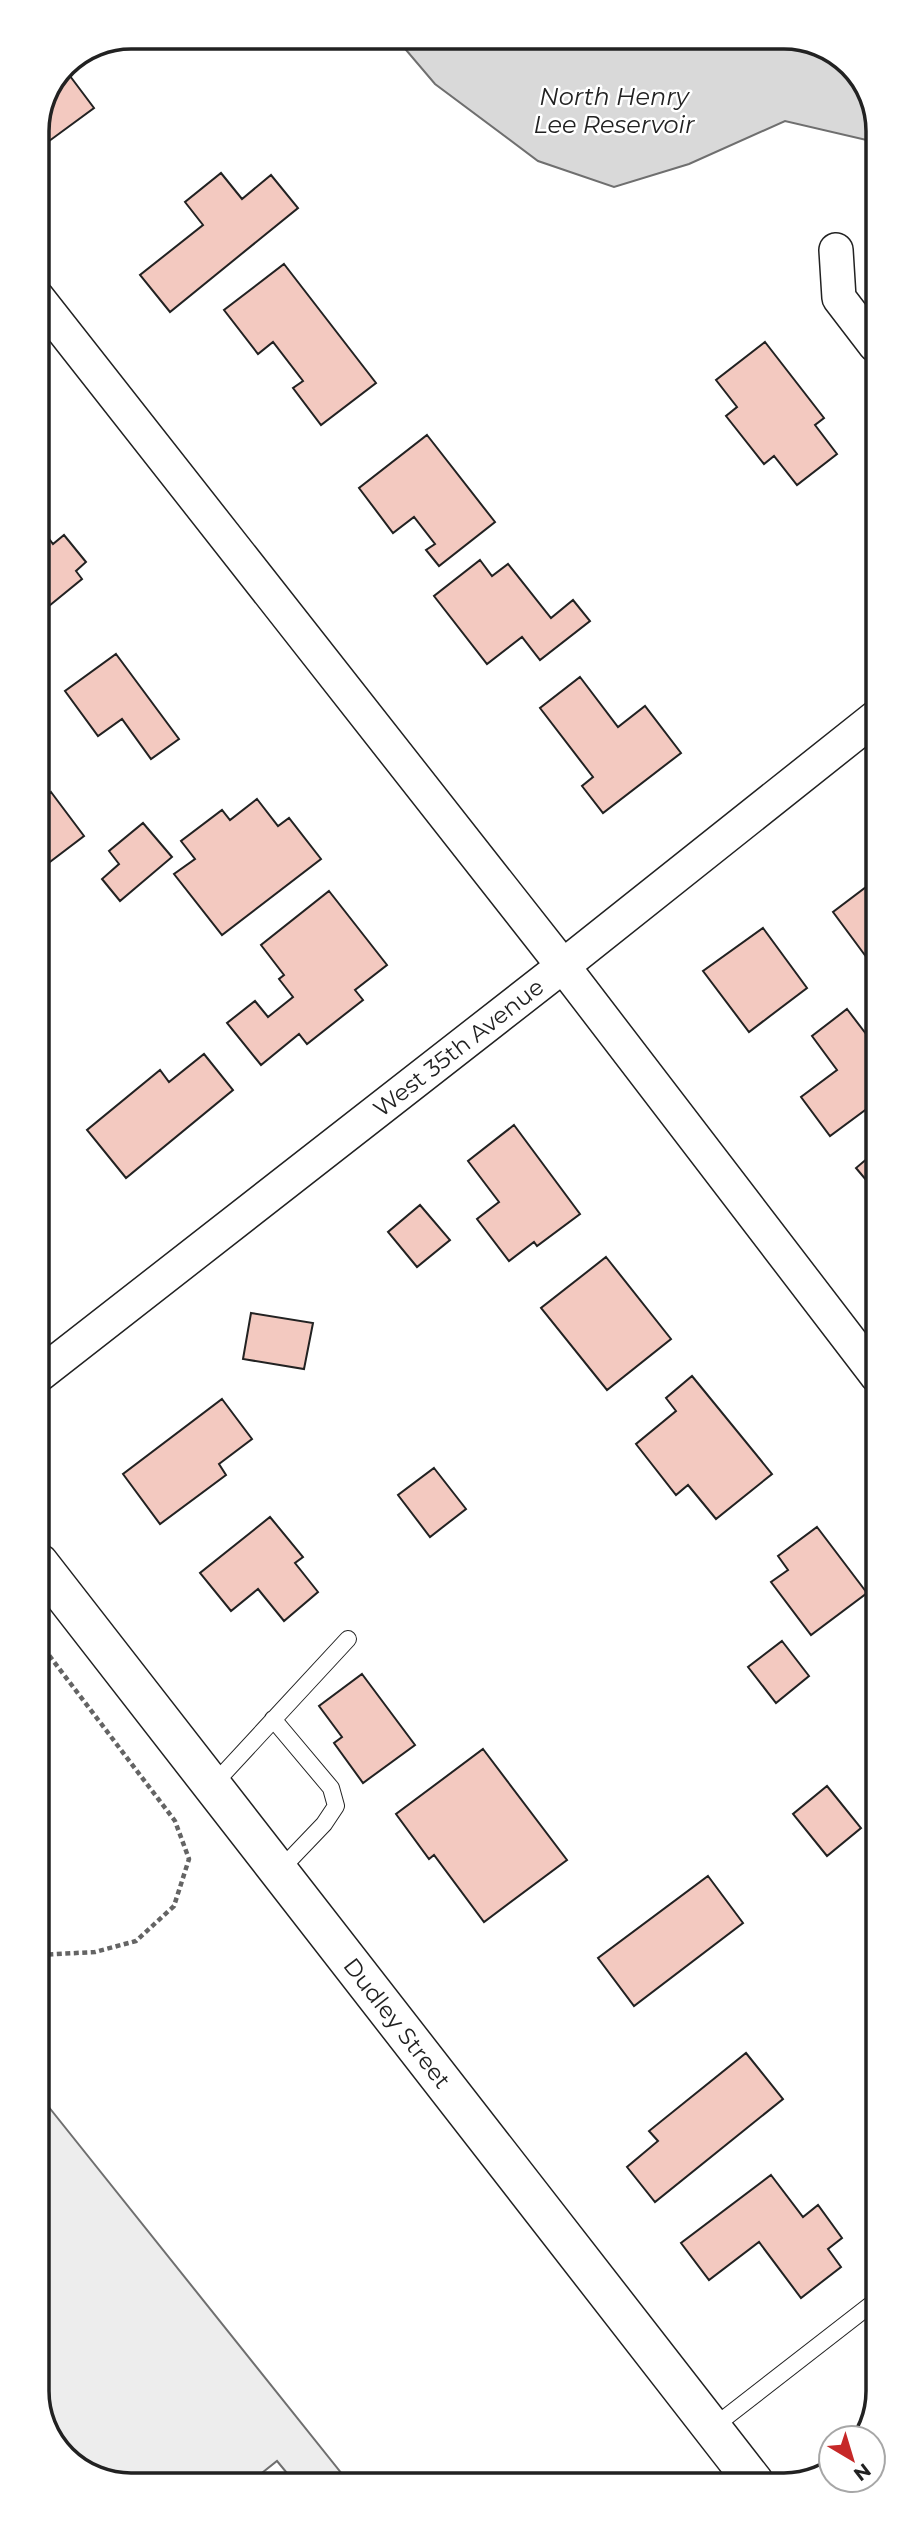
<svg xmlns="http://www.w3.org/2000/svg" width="915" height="2522" font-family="Montserrat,sans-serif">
  <rect width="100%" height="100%" fill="#fff"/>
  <path fill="#ededed" stroke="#6f6f6f" stroke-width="2" d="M 40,2096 L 350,2484 L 296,2484 L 277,2461 L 248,2484 L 124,2485 L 69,2462 L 40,2416 Z"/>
  <path fill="#d9d9d9" stroke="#6f6f6f" stroke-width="2" d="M 395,37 L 791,37 L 842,56 L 875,106 L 875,142 L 785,121 L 689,164 L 614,187 L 538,161 L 435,84 Z"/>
  <path fill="#f3c9c0" stroke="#222" stroke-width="2" d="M 70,76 L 94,108 L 41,147 L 37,142 L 37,125 L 54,88 Z
    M 221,173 L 242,199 L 271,175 L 298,208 L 170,312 L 140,275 L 203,225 L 185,202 Z
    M 284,264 L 376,383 L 321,425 L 293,388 L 303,381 L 273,342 L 258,354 L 224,310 Z
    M 765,342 L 824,418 L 815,425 L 837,454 L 797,485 L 774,456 L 764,464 L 726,416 L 737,407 L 716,380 Z
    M 427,435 L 495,522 L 439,566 L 426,550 L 435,544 L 414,517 L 393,533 L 359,488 Z
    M 41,528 L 53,544 L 64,535 L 86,562 L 76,571 L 82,579 L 38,615 L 37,531 Z
    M 480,560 L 492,576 L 508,564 L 551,618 L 573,600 L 590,621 L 540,660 L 522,637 L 487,664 L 434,596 Z
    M 116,654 L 179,739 L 151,759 L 122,719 L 98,736 L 65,691 Z
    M 580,677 L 618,727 L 645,706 L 681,753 L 603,813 L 582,786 L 593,777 L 540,708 Z
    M 51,792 L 84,836 L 38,871 L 38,802 Z
    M 257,799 L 278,826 L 289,818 L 321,859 L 222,935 L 174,874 L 195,859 L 181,841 L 222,810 L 230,820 Z
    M 143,823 L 172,857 L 120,901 L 102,879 L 119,864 L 109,851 Z
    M 870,884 L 876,893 L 876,952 L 867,958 L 833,912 Z
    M 329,891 L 387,965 L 355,990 L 363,1000 L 307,1044 L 299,1034 L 261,1065 L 227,1023 L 255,1001 L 268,1017 L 293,997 L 279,979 L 284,975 L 261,945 Z
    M 763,928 L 807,988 L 749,1032 L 703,971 Z
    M 847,1009 L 876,1047 L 876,1102 L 830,1136 L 801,1097 L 837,1070 L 812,1036 Z
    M 204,1054 L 233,1090 L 126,1178 L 87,1130 L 160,1070 L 169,1082 Z
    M 514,1125 L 580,1214 L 537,1246 L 534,1242 L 509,1261 L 477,1219 L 499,1202 L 468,1161 Z
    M 876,1151 L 877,1193 L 856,1168 Z
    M 420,1205 L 450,1240 L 417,1267 L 388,1232 Z
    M 877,1207 L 877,1227 L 867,1215 Z
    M 606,1257 L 671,1339 L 607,1390 L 541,1308 Z
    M 251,1313 L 313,1323 L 304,1369 L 243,1359 Z
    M 692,1376 L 772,1474 L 716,1519 L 688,1485 L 676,1495 L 636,1444 L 676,1411 L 666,1398 Z
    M 222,1399 L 252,1439 L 219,1464 L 226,1475 L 160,1524 L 123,1474 Z
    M 434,1468 L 466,1509 L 430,1537 L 398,1495 Z
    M 270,1517 L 303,1557 L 295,1563 L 318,1592 L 284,1621 L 258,1589 L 231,1611 L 200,1573 Z
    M 817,1527 L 867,1593 L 811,1635 L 771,1582 L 788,1570 L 778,1556 Z
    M 782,1641 L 809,1676 L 776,1703 L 748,1667 Z
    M 362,1674 L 415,1745 L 363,1783 L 334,1743 L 342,1737 L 319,1706 Z
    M 483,1749 L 567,1860 L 484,1922 L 434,1855 L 429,1859 L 396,1814 Z
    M 827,1786 L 861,1828 L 827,1856 L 793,1814 Z
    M 708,1876 L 743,1923 L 634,2006 L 598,1958 Z
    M 746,2053 L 783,2099 L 655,2202 L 627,2167 L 658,2141 L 649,2131 Z
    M 771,2175 L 803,2217 L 818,2205 L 842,2238 L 828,2249 L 841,2267 L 801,2298 L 759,2242 L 709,2280 L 681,2243 Z"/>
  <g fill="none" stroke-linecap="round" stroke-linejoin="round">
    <g stroke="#222" stroke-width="18">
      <path id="lane" d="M 273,1719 L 331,1788 L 336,1806 L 324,1824 L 279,1871
        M 212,1786 L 348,1639
        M 712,2428 L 878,2299"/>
    </g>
    <g stroke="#222" stroke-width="36">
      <g id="street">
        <path d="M 836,250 L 839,298 L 875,345"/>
        <path d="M 37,297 L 563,966 L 877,1376"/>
        <path id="s1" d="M 39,1375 L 563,966 L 876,717"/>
      </g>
    </g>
    <g stroke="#222" stroke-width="41">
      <g id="secondary">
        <path id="s2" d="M 39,1563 L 754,2482"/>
      </g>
    </g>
    <path stroke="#646464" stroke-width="4.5" stroke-dasharray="5 3.5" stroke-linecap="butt" d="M 39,1642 L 175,1821 L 189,1859 L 174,1906 L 136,1941 L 95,1952 L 39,1955"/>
    <use href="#lane" stroke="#fff" stroke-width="16"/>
    <use href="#street" stroke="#fff" stroke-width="33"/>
    <use href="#secondary" stroke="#fff" stroke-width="38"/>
  </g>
  <g text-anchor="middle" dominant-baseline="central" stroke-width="5" stroke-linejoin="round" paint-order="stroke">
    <g font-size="23" fill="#222" stroke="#fff">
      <text stroke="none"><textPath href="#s1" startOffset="532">West 35th Avenue</textPath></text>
      <text stroke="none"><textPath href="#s2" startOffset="583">Dudley Street</textPath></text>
    </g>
    <g font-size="24" font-style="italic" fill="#222" stroke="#fff">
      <text x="614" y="96">North Henry<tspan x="614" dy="28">Lee Reservoir</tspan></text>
    </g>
  </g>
  <path d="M0 0H915V2522H0ZM131 49H784A82 82 0 0 1 866 131V2391A82 82 0 0 1 784 2473H131A82 82 0 0 1 49 2391V131A82 82 0 0 1 131 49Z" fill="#fff" fill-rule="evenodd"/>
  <path fill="none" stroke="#222" stroke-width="3.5" d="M131 49H784A82 82 0 0 1 866 131V2391A82 82 0 0 1 784 2473H131A82 82 0 0 1 49 2391V131A82 82 0 0 1 131 49Z"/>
  <g transform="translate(852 2459) rotate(142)"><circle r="33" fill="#ffffff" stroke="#a7a7a7" stroke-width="2"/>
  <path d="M0-5L12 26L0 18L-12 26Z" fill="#c62828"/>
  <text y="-10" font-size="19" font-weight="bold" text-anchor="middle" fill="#222222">N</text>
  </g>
</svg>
